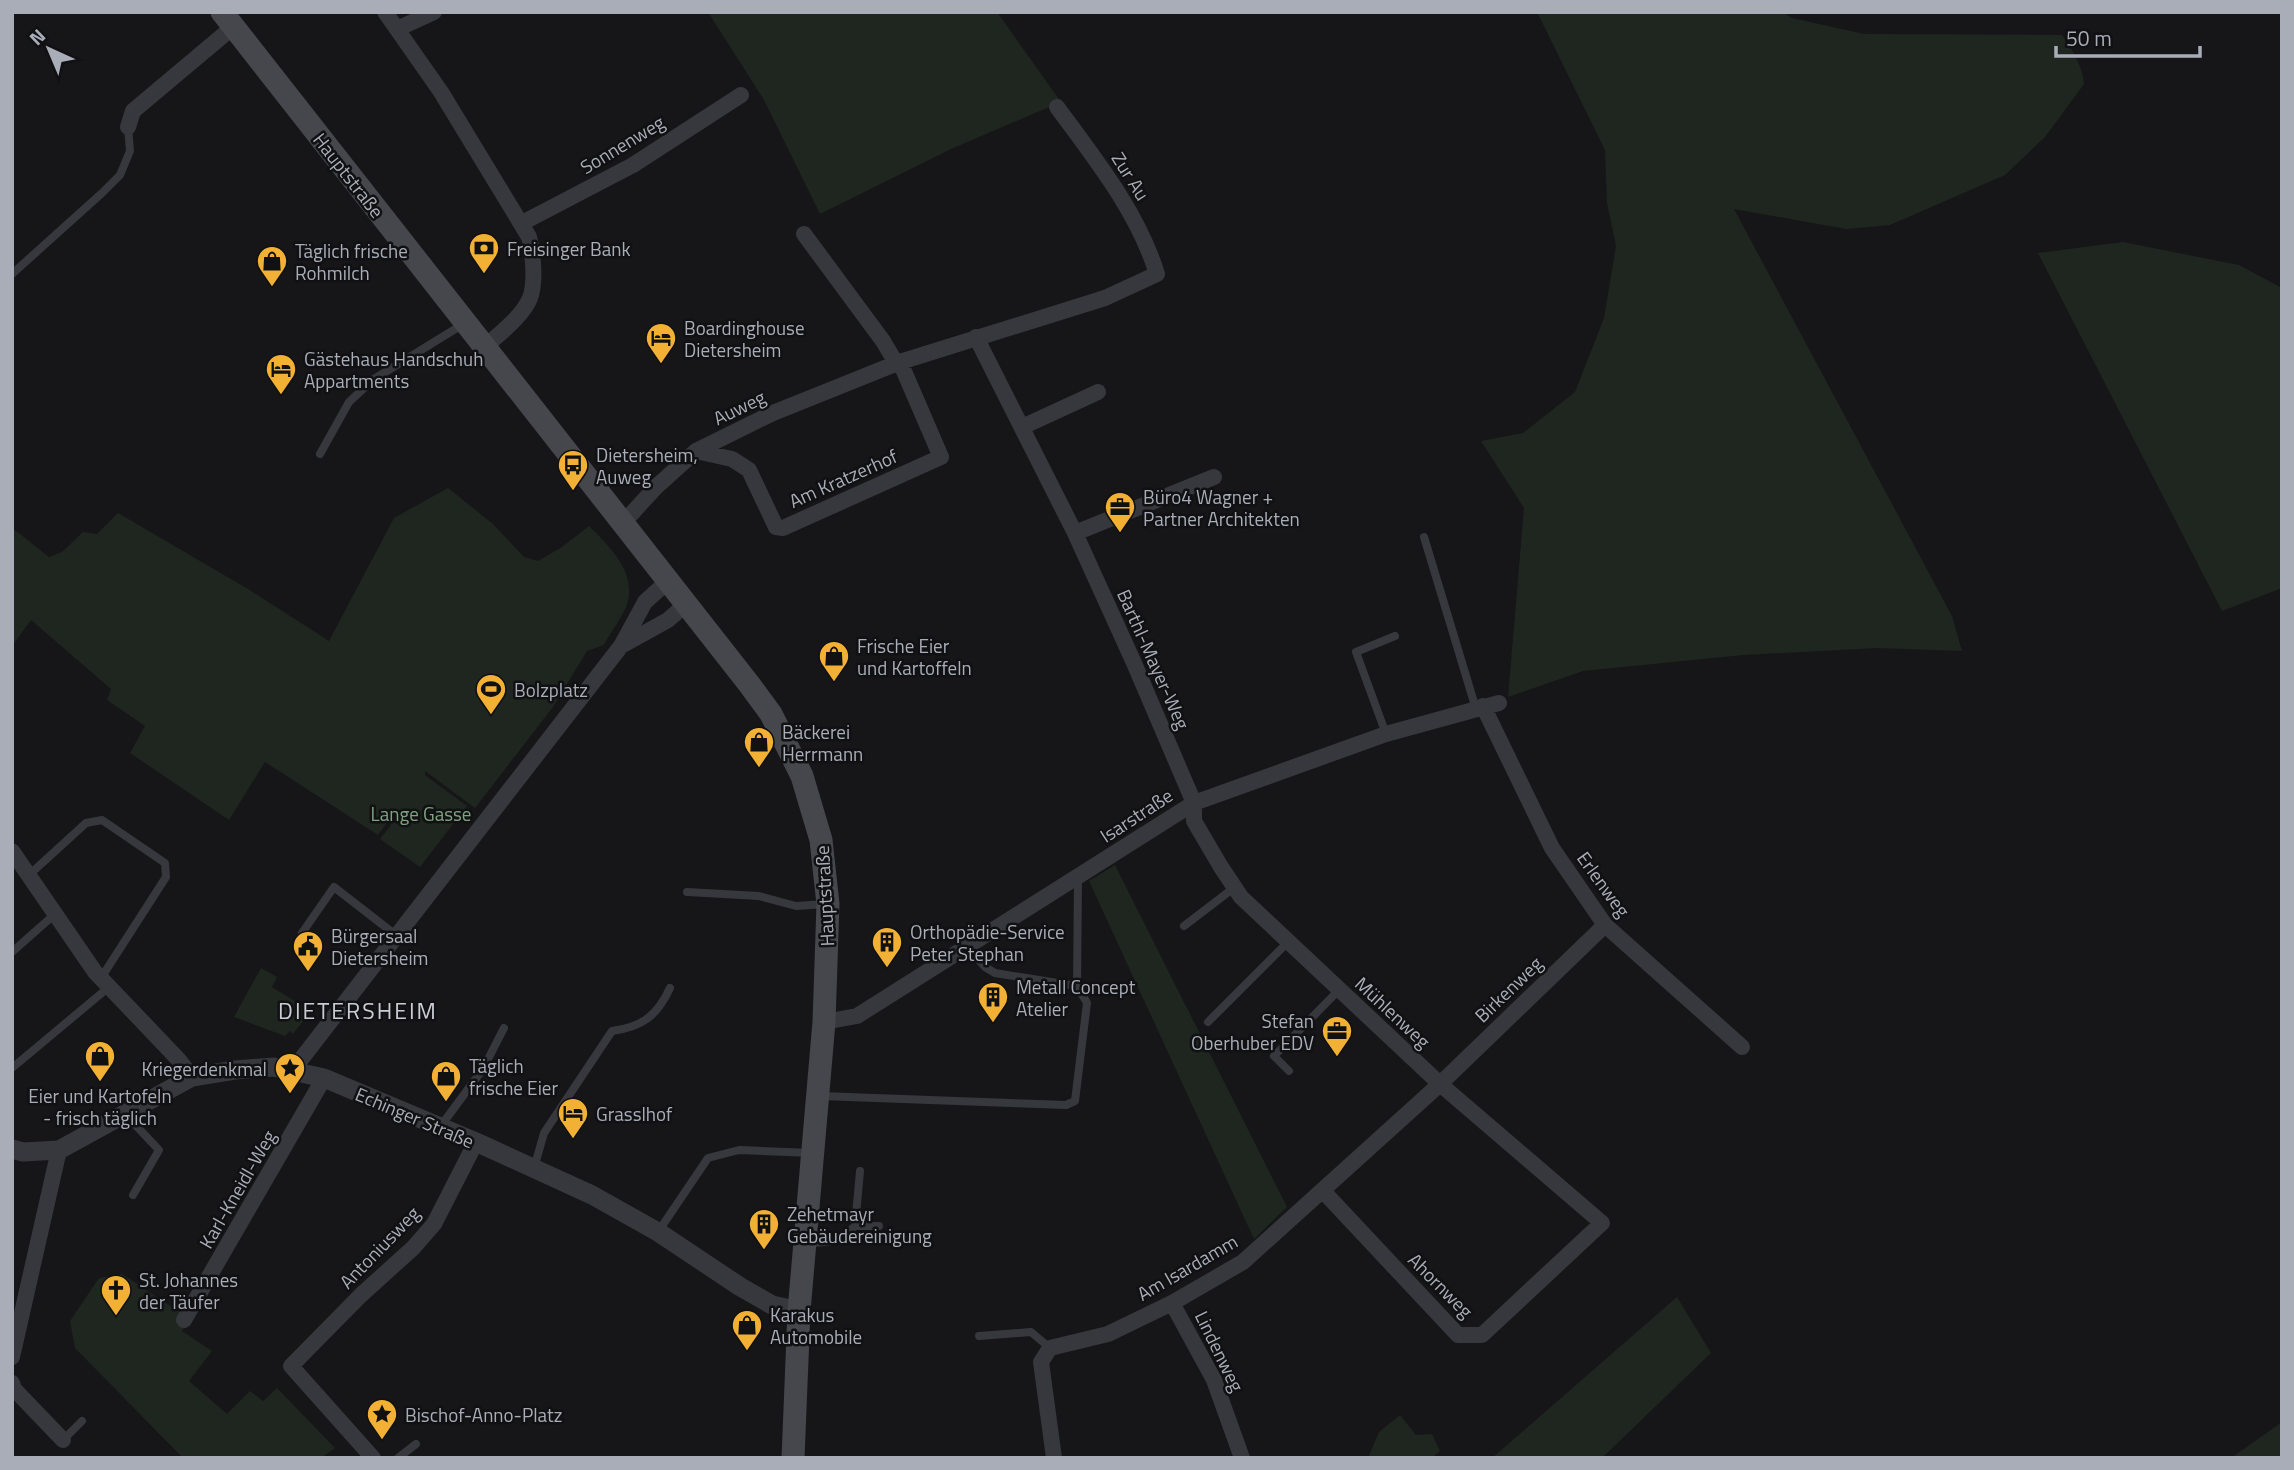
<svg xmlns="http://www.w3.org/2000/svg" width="2294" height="1470" font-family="'Titillium Web',sans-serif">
  <rect width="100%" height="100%" fill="#161618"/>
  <path fill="#1e261f" d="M 708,12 L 997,12 L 1061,102 L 951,149 L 820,214 L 764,100 Z
    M 1537,12 L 1783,12 L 1792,18 L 1864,34 L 2062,35 C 2072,49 2083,67 2084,84 L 2045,137 L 2005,175 L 1890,225 L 1846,229 L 1734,209 L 1952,616 L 1962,651 L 1877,648 L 1743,655 L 1583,671 L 1508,697 L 1524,508 L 1481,441 L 1523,433 L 1575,392 L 1604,318 L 1616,246 L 1607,203 L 1605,150 Z
    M 2123,242 L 2239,265 L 2282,288 L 2282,588 L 2222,611 L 2038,253 Z
    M 448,488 L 493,524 L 524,557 L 538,561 L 562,547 L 589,526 C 609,546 635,570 628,601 C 625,614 610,633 604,645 L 587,651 L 553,707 L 475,808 L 425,771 L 425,775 L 467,806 L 420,867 L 380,839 L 391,825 L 389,820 L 378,835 L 265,762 L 229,820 L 130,753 L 145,726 L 107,700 L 111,689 L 31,620 L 12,646 L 12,534 L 15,530 L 49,557 L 62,552 L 83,532 L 97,534 L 118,513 L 248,589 L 329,641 L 394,518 Z
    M 1115,865 L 1287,1207 L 1254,1239 L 1089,881 Z
    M 261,968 L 277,977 L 272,987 L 311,1011 L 293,1034 L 290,1031 L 285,1036 L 234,1017 Z
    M 122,1274 L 190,1319 L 182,1331 L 212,1351 L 189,1381 L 227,1414 L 250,1391 L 263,1401 L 277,1388 L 335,1448 L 321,1458 L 183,1458 L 75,1348 L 70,1321 L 99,1278 Z
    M 1677,1297 L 1711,1353 L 1602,1458 L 1492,1458 Z
    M 1400,1415 L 1416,1435 L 1432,1434 L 1440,1451 L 1432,1458 L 1368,1458 L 1379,1432 Z
    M 2282,1422 L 2282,1458 L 2231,1458 Z"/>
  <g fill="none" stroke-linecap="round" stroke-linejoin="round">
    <path stroke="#37383d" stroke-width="8" d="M 12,274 L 102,193 L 120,175 L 130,151 L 128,127
      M 320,454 L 349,402 L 374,379 L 465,323
      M 1424,537 L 1476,709
      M 1386,734 L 1356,652 L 1395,636
      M 29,875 L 86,823 L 102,820 L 165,863 L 166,877 L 101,978
      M 687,892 L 759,896 L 796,906 L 826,904
      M 1184,926 L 1235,887
      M 302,933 L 334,887 L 397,936
      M 12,952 L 55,914
      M 1077,988 L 1078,877
      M 1208,1022 L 1288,942
      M 12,1068 L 109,987
      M 1289,1071 L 1274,1056 L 1339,990
      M 821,1096 L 1066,1105 L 1075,1101 L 1087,1003 C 1083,995 1079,989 1070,985 L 995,973 L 985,967 L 967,947
      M 125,1114 L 159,1150 L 133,1195
      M 440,1127 L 483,1069 L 504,1028
      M 534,1168 L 544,1133 L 612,1031 C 642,1027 657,1016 670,988
      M 855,1226 L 860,1171
      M 658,1232 L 708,1158 L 739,1150 L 811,1153
      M 806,1243 C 828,1243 840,1242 855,1226 L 879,1226
      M 979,1336 L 1031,1332 L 1050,1348
      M 63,1440 L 82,1421
      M 398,1458 L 416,1444"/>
    <path stroke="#37383d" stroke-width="16" d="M 385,12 L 441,92 L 529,237 C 533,252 536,283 530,298 C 523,316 499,334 485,347
      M 397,29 L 434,12
      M 128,127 L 133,111 L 233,27
      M 522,223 L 633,165 L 741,95
      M 804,234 L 883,341 L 896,363
      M 976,337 L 1075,533 L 1134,663 L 1194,803 L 1194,821 L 1221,867 L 1241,897 L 1440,1084 L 1602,1223 L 1482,1335 L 1458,1335 L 1323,1191
      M 1022,427 L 1098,392
      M 696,451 L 732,459 L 749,470 L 776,527 L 783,528 L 941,457 L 900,362
      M 623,523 L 656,487 L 696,451 L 773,413 L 900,362 L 1105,298 L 1157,274 C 1138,212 1095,159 1057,107
      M 1075,533 L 1214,477
      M 621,646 L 668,620 L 686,604
      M 1483,706 L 1552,848 L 1605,925 L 1742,1047
      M 12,851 L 95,972 L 178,1059 L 192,1077
      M 824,1022 L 857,1016 L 1194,803 L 1386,734 L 1499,703
      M 292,1071 L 621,646 L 645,602 L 668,581
      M 1172,1303 L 1214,1380 L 1242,1458
      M 184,1320 L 324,1078
      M 12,1357 L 59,1150
      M 12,1383 L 14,1389 L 63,1440
      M 373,1458 L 291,1366 L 361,1295 L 413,1248 L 434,1224 L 476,1142
      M 1054,1458 L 1041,1362 L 1050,1348 L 1108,1334 L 1172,1303 L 1243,1262 L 1440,1084 L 1605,925"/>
    <path stroke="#37383d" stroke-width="19" d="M 12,1149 L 23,1152 L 59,1150 L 192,1077 L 235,1070 L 274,1067 L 324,1078 L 476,1142 L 592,1195 L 658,1232 L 739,1286 L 772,1305 L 799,1311"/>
    <path stroke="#45474d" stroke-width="23" d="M 222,12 L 749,684 L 771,714 L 802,776 L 821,840 L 828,904 L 824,1022 L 799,1311 L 793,1458"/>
  </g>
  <defs>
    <g id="bank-pin" transform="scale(1.575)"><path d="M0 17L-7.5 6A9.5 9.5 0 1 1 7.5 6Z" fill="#f2b134" stroke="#111113"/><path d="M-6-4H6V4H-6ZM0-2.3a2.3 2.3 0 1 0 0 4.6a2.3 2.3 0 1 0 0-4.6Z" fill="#111"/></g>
    <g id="shop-pin" transform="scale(1.575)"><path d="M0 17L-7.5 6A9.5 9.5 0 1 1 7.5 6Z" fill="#f2b134" stroke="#111113"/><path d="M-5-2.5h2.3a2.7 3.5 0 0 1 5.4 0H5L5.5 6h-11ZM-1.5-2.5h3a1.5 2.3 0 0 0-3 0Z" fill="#111"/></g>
    <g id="hotel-pin" transform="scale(1.575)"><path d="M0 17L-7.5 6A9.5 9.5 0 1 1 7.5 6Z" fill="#f2b134" stroke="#111113"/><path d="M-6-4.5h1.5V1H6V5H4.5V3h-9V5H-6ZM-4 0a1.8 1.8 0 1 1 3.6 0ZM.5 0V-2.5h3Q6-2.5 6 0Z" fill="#111"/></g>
    <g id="bus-pin" transform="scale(1.575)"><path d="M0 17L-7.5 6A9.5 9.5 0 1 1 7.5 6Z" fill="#f2b134" stroke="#111113"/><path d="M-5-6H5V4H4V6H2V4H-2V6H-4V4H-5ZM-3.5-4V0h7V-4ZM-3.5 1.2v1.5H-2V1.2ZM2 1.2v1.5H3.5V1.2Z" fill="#111"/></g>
    <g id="office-pin" transform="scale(1.575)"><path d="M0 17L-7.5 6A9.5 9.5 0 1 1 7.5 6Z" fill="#f2b134" stroke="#111113"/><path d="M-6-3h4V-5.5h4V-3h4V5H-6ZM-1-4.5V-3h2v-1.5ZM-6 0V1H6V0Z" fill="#111"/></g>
    <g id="stadium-pin" transform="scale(1.575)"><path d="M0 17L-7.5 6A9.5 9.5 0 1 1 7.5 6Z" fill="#f2b134" stroke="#111113"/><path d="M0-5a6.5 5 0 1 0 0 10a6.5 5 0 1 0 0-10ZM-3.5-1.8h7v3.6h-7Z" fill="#111"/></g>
    <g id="building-pin" transform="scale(1.575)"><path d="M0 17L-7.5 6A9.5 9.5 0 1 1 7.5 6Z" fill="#f2b134" stroke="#111113"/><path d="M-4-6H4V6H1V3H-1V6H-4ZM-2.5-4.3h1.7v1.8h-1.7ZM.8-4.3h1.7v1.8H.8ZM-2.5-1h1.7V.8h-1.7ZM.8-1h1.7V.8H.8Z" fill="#111"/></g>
    <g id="civic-pin" transform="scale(1.575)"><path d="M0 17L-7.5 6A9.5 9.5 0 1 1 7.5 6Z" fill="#f2b134" stroke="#111113"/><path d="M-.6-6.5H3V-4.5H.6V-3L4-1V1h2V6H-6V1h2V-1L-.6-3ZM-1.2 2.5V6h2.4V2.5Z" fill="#111"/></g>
    <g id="sight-pin" transform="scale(1.575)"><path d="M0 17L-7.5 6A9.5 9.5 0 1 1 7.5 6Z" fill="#f2b134" stroke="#111113"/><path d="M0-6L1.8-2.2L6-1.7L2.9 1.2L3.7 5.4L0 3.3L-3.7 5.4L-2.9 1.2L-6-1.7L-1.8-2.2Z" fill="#111"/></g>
    <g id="church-pin" transform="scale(1.575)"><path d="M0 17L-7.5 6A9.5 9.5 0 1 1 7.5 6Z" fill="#f2b134" stroke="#111113"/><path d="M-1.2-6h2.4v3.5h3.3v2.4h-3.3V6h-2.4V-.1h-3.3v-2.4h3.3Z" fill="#111"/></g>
  </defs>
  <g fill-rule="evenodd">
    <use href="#bank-pin" x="484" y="248"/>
    <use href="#shop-pin" x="272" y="261"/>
    <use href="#hotel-pin" x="661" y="338"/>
    <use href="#hotel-pin" x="281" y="369"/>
    <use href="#bus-pin" x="573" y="465"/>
    <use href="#office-pin" x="1120" y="507"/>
    <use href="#shop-pin" x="834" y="656"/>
    <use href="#stadium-pin" x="491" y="689"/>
    <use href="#shop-pin" x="759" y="742"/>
    <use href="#building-pin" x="887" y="942"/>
    <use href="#civic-pin" x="308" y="946"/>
    <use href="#building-pin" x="993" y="997"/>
    <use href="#office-pin" x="1337" y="1031"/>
    <use href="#shop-pin" x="100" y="1056"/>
    <use href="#sight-pin" x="290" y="1068"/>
    <use href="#shop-pin" x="446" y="1076"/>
    <use href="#hotel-pin" x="573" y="1113"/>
    <use href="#building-pin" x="764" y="1224"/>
    <use href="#church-pin" x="116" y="1290"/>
    <use href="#shop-pin" x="747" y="1325"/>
    <use href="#sight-pin" x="382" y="1414"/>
  </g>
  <g text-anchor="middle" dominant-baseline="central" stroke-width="5" stroke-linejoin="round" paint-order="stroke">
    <g font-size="19" fill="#a8adb8" stroke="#111113">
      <text transform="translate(622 144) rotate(-31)">Sonnenweg</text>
      <text transform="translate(349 175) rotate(52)">Hauptstraße</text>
      <text transform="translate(1131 176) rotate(58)">Zur Au</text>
      <text transform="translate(739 407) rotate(-26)">Auweg</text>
      <text transform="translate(843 478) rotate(-24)">Am Kratzerhof</text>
      <text transform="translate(1154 659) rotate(66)">Barthl-Mayer-Weg</text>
      <text transform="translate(1136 815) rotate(-33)">Isarstraße</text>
      <text transform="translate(1604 884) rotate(54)">Erlenweg</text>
      <text transform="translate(824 896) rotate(-93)">Hauptstraße</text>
      <text transform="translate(1508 989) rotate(-44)">Birkenweg</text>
      <text transform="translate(1393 1012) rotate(43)">Mühlenweg</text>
      <text transform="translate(415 1117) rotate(23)">Echinger Straße</text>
      <text transform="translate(237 1189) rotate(-60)">Karl-Kneidl-Weg</text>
      <text transform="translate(379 1247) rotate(-46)">Antoniusweg</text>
      <text transform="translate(1187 1267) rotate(-30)">Am Isardamm</text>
      <text transform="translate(1441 1285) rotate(45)">Ahornweg</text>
      <text transform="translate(1220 1351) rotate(64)">Lindenweg</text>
    </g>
    <g font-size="19" fill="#a8adb8" stroke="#111113" text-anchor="start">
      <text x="507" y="248">Freisinger Bank</text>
      <text x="295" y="250">Täglich frische<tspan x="295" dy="22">Rohmilch</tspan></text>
      <text x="684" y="327">Boardinghouse<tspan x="684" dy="22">Dietersheim</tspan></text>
      <text x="304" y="358">Gästehaus Handschuh<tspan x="304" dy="22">Appartments</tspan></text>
      <text x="596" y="454">Dietersheim,<tspan x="596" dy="22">Auweg</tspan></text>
      <text x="1143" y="496">Büro4 Wagner +<tspan x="1143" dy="22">Partner Architekten</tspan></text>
      <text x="857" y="645">Frische Eier<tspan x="857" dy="22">und Kartoffeln</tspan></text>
      <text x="514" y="689">Bolzplatz</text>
      <text x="782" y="731">Bäckerei<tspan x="782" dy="22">Herrmann</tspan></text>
      <text x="910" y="931">Orthopädie-Service<tspan x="910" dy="22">Peter Stephan</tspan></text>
      <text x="331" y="935">Bürgersaal<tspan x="331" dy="22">Dietersheim</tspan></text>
      <text x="1016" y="986">Metall Concept<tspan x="1016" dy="22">Atelier</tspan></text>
      <text x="1314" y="1020" text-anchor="end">Stefan<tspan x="1314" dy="22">Oberhuber EDV</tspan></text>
      <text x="469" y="1065">Täglich<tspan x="469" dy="22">frische Eier</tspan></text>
      <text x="267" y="1068" text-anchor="end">Kriegerdenkmal</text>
      <text x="100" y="1095" text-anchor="middle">Eier und Kartofeln<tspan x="100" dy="22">- frisch täglich</tspan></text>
      <text x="596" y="1113">Grasslhof</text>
      <text x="787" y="1213">Zehetmayr<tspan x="787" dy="22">Gebäudereinigung</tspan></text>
      <text x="139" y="1279">St. Johannes<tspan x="139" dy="22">der Täufer</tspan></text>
      <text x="770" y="1314">Karakus<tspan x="770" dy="22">Automobile</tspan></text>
      <text x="405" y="1414">Bischof-Anno-Platz</text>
    </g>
    <g font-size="19" fill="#7fa381" stroke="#111113">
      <text x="421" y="813">Lange Gasse</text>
    </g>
    <g font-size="23" letter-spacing="2" fill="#c9ccd4" stroke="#111113">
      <text x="358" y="1010">DIETERSHEIM</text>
    </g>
  </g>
  <rect width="2294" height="1470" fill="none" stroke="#a8adb8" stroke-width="28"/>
  <g transform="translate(49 49) rotate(316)" stroke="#111113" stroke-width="5" paint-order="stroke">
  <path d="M0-5L12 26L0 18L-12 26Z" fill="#a8adb8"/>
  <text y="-10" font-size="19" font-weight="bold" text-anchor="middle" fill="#a8adb8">N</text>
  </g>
  <path d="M2056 46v10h144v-10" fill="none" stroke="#a8adb8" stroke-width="3.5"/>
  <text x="2066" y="46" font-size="21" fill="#a8adb8" stroke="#111113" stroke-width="5" paint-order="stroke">50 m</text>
</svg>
